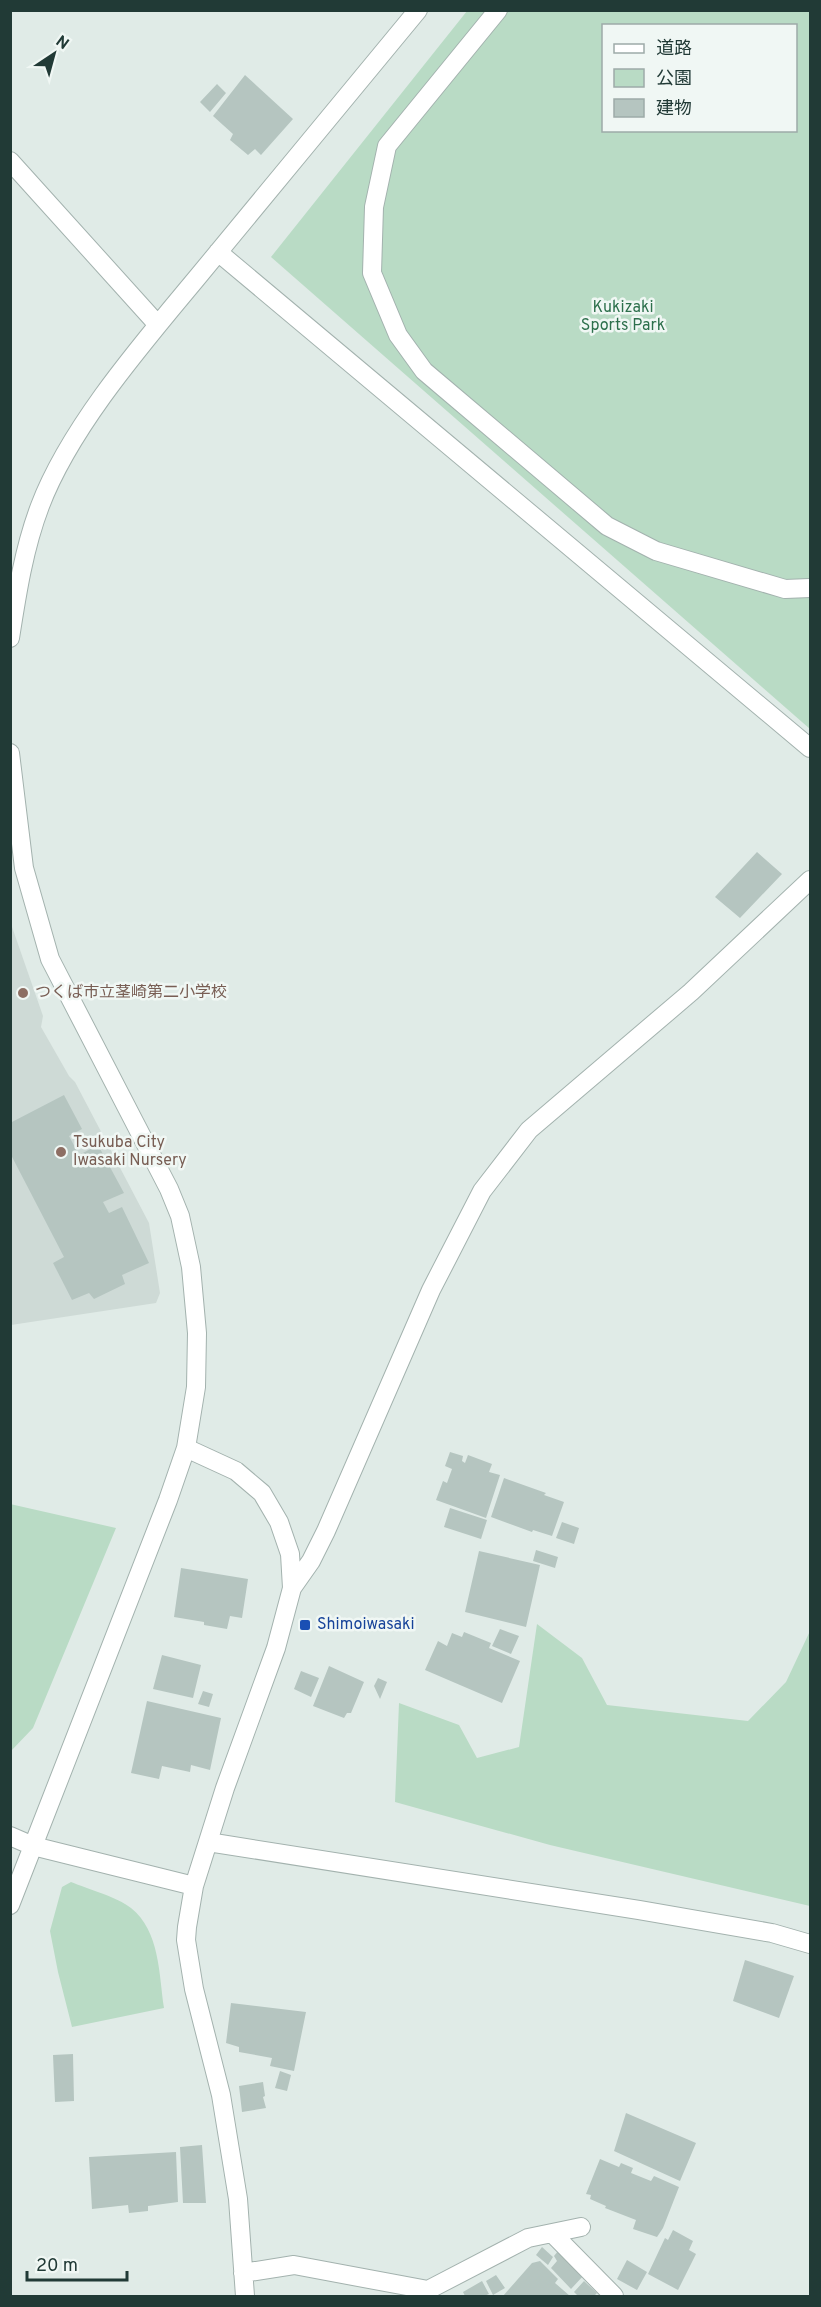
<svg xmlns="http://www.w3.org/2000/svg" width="821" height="2307" font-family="Overpass,'Noto Sans JP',sans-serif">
  <rect width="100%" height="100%" fill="#e0ebe7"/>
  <path fill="#cedad6" d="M 10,921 L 43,1016 L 41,1027 L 69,1076 L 75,1082 L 149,1223 L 160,1293 L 156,1303 L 11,1325 Z"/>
  <path fill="#b9dbc5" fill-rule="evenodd" d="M 467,11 L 810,11 L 810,729 L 271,257 ZM 604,26 L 796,26 L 796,130 L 604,130 Z
    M 10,1504 L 116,1528 L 33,1728 L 11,1751 Z
    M 537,1624 L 582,1658 L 607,1705 L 748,1721 L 786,1682 L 810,1631 L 810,1906 L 550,1845 L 395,1802 L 399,1703 L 459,1725 L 477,1758 L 519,1747 Z
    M 71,1882 C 88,1889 117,1897 131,1908 C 160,1931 159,1975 164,2008 L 72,2027 L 58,1972 L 50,1931 L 62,1887 Z"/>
  <path fill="#b5c5c0" d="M 245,75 L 293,119 L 261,155 L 255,149 L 248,155 L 230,140 L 233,134 L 213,116 Z
    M 217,84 L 226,93 L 210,112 L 200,102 Z
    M 757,852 L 782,874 L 740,918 L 715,897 Z
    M 64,1095 L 82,1129 L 69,1136 L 79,1155 L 98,1145 L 124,1193 L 103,1202 L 109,1213 L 122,1207 L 149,1263 L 122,1275 L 125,1284 L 94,1299 L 89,1293 L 72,1300 L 53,1263 L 64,1257 L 10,1153 L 10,1123 Z
    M 450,1452 L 463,1456 L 462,1461 L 465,1463 L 468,1455 L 492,1464 L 489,1472 L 500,1475 L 486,1518 L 436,1500 L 443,1481 L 447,1483 L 452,1469 L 445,1466 Z
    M 504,1478 L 546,1493 L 544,1495 L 564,1502 L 552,1536 L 533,1530 L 532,1532 L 491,1517 Z
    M 450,1508 L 487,1520 L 481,1539 L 444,1527 Z
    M 562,1522 L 579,1528 L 574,1544 L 556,1538 Z
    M 536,1550 L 558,1557 L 555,1568 L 533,1561 Z
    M 479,1551 L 540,1565 L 526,1627 L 465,1612 Z
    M 181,1568 L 248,1579 L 242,1618 L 230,1616 L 227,1629 L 204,1625 L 204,1622 L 174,1617 Z
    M 500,1629 L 519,1636 L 511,1654 L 492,1646 Z
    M 464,1632 L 491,1643 L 489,1648 L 520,1661 L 502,1703 L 425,1670 L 438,1641 L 447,1646 L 452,1633 L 462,1637 Z
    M 162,1655 L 201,1665 L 193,1698 L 153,1689 Z
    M 329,1666 L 364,1682 L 351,1713 L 347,1713 L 344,1718 L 313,1706 Z
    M 301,1671 L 319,1678 L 311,1697 L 294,1689 Z
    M 378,1678 L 387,1682 L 380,1699 L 374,1686 Z
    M 203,1691 L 213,1694 L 209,1707 L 198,1704 Z
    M 147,1701 L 221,1718 L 210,1770 L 191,1765 L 190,1772 L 162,1766 L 159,1779 L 131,1773 Z
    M 745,1960 L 794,1976 L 779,2018 L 733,2001 Z
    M 231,2003 L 306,2012 L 294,2071 L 270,2066 L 272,2058 L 239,2052 L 239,2047 L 226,2043 Z
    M 73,2054 L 74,2101 L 55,2102 L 53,2055 Z
    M 280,2071 L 291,2075 L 287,2091 L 275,2088 Z
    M 263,2082 L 265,2096 L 263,2097 L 266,2108 L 242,2112 L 239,2086 Z
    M 626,2113 L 696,2143 L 680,2181 L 614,2151 Z
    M 202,2145 L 206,2203 L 183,2203 L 180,2147 Z
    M 176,2152 L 178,2202 L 148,2206 L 148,2211 L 129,2213 L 128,2205 L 92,2209 L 89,2157 Z
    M 600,2159 L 619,2167 L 621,2163 L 633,2168 L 631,2173 L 651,2181 L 654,2176 L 679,2187 L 663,2228 L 657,2237 L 633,2229 L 636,2220 L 605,2208 L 606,2206 L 590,2199 L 591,2195 L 586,2194 Z
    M 673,2230 L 693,2241 L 689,2250 L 696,2254 L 678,2290 L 648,2274 L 665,2238 L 668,2240 Z
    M 542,2247 L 553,2257 L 548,2265 L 536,2255 Z
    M 558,2251 L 585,2274 L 571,2289 L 551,2268 L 557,2261 L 554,2256 Z
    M 627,2260 L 647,2272 L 637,2290 L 617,2279 Z
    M 540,2261 L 558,2279 L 555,2283 L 570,2296 L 503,2296 L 532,2263 Z
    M 496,2275 L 505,2288 L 493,2295 L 486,2281 Z
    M 482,2281 L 489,2294 L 484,2296 L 465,2296 L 463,2292 Z
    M 584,2281 L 597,2293 L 594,2296 L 578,2296 L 574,2292 Z"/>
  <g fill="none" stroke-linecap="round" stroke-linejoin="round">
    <g stroke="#a3b2ae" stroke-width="20">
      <path id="minor" d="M 498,10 L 387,146 L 374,207 L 372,273 L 398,335 L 424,371 L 607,526 L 656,551 L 785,589 L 810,588
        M 10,161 L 158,325
        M 218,252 L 810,748
        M 10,638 C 17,593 24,548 40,506 C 70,427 142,344 196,279 C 270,189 344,100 418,10
        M 10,753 L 24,868 L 50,959 L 169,1189 L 180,1216 L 191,1267 L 197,1333 L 196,1387 L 186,1448 L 168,1500 L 10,1905
        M 186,1448 L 236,1471 L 262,1493 L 279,1522 L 290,1554 L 292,1588 L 276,1648 L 225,1788 L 194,1886 L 187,1927 L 186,1940 L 194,1989 L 221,2095 L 238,2199 L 245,2296
        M 292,1588 L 311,1561 L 326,1531 L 431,1290 L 482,1191 L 529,1130 L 691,992 L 810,880
        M 10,1836 L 33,1846 L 194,1886
        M 208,1842 L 639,1910 L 772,1933 L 810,1944
        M 552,2233 L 614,2296
        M 243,2273 L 294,2265 L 428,2290 L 528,2238 L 581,2227"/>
    </g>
    <use href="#minor" stroke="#fff" stroke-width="18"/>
  </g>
  <g fill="#8d6e63" stroke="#f0f7f4" stroke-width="2">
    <circle cx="23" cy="993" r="6"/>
    <circle cx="61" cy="1152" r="6"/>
  </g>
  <rect fill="#1a4fb4" stroke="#f0f7f4" stroke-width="2" x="299" y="1619" width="12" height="12" rx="3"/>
  <g text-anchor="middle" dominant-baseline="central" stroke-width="5" stroke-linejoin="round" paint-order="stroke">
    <g font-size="16" fill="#2d704c" stroke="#f0f7f4">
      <text x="623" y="308">Kukizaki<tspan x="623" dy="18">Sports Park</tspan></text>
    </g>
    <g font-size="16" fill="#785e54" stroke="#f0f7f4" text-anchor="start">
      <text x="35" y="993">つくば市立茎崎第二小学校</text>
      <text x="73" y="1143">Tsukuba City<tspan x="73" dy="18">Iwasaki Nursery</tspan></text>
    </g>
    <g font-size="16" fill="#164399" stroke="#f0f7f4" text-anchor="start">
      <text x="317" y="1625">Shimoiwasaki</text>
    </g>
  </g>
  <rect width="821" height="2307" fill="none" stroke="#213a36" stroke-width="24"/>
  <rect x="602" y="24" width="195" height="108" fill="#f0f7f4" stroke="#9daba8" stroke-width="1.5"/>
  <rect x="614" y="44" width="30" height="9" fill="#ffffff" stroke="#9daba8" stroke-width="1.5"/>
  <text x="656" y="54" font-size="18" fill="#213a36">道路</text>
  <rect x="614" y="69" width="30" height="18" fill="#b9dbc5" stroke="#9daba8" stroke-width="1.5"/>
  <text x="656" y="84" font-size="18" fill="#213a36">公園</text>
  <rect x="614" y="99" width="30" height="18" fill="#b5c5c0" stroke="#9daba8" stroke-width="1.5"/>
  <text x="656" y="114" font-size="18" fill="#213a36">建物</text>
  <g transform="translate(54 54) rotate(36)" stroke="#f0f7f4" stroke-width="4.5" paint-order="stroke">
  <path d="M0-4.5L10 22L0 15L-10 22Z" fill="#213a36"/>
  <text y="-9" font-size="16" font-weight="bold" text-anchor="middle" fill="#213a36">N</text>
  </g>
  <path d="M27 2271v9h100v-9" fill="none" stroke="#213a36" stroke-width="3"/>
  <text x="36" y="2271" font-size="18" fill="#213a36" stroke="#f0f7f4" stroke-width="4.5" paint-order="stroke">20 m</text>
</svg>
